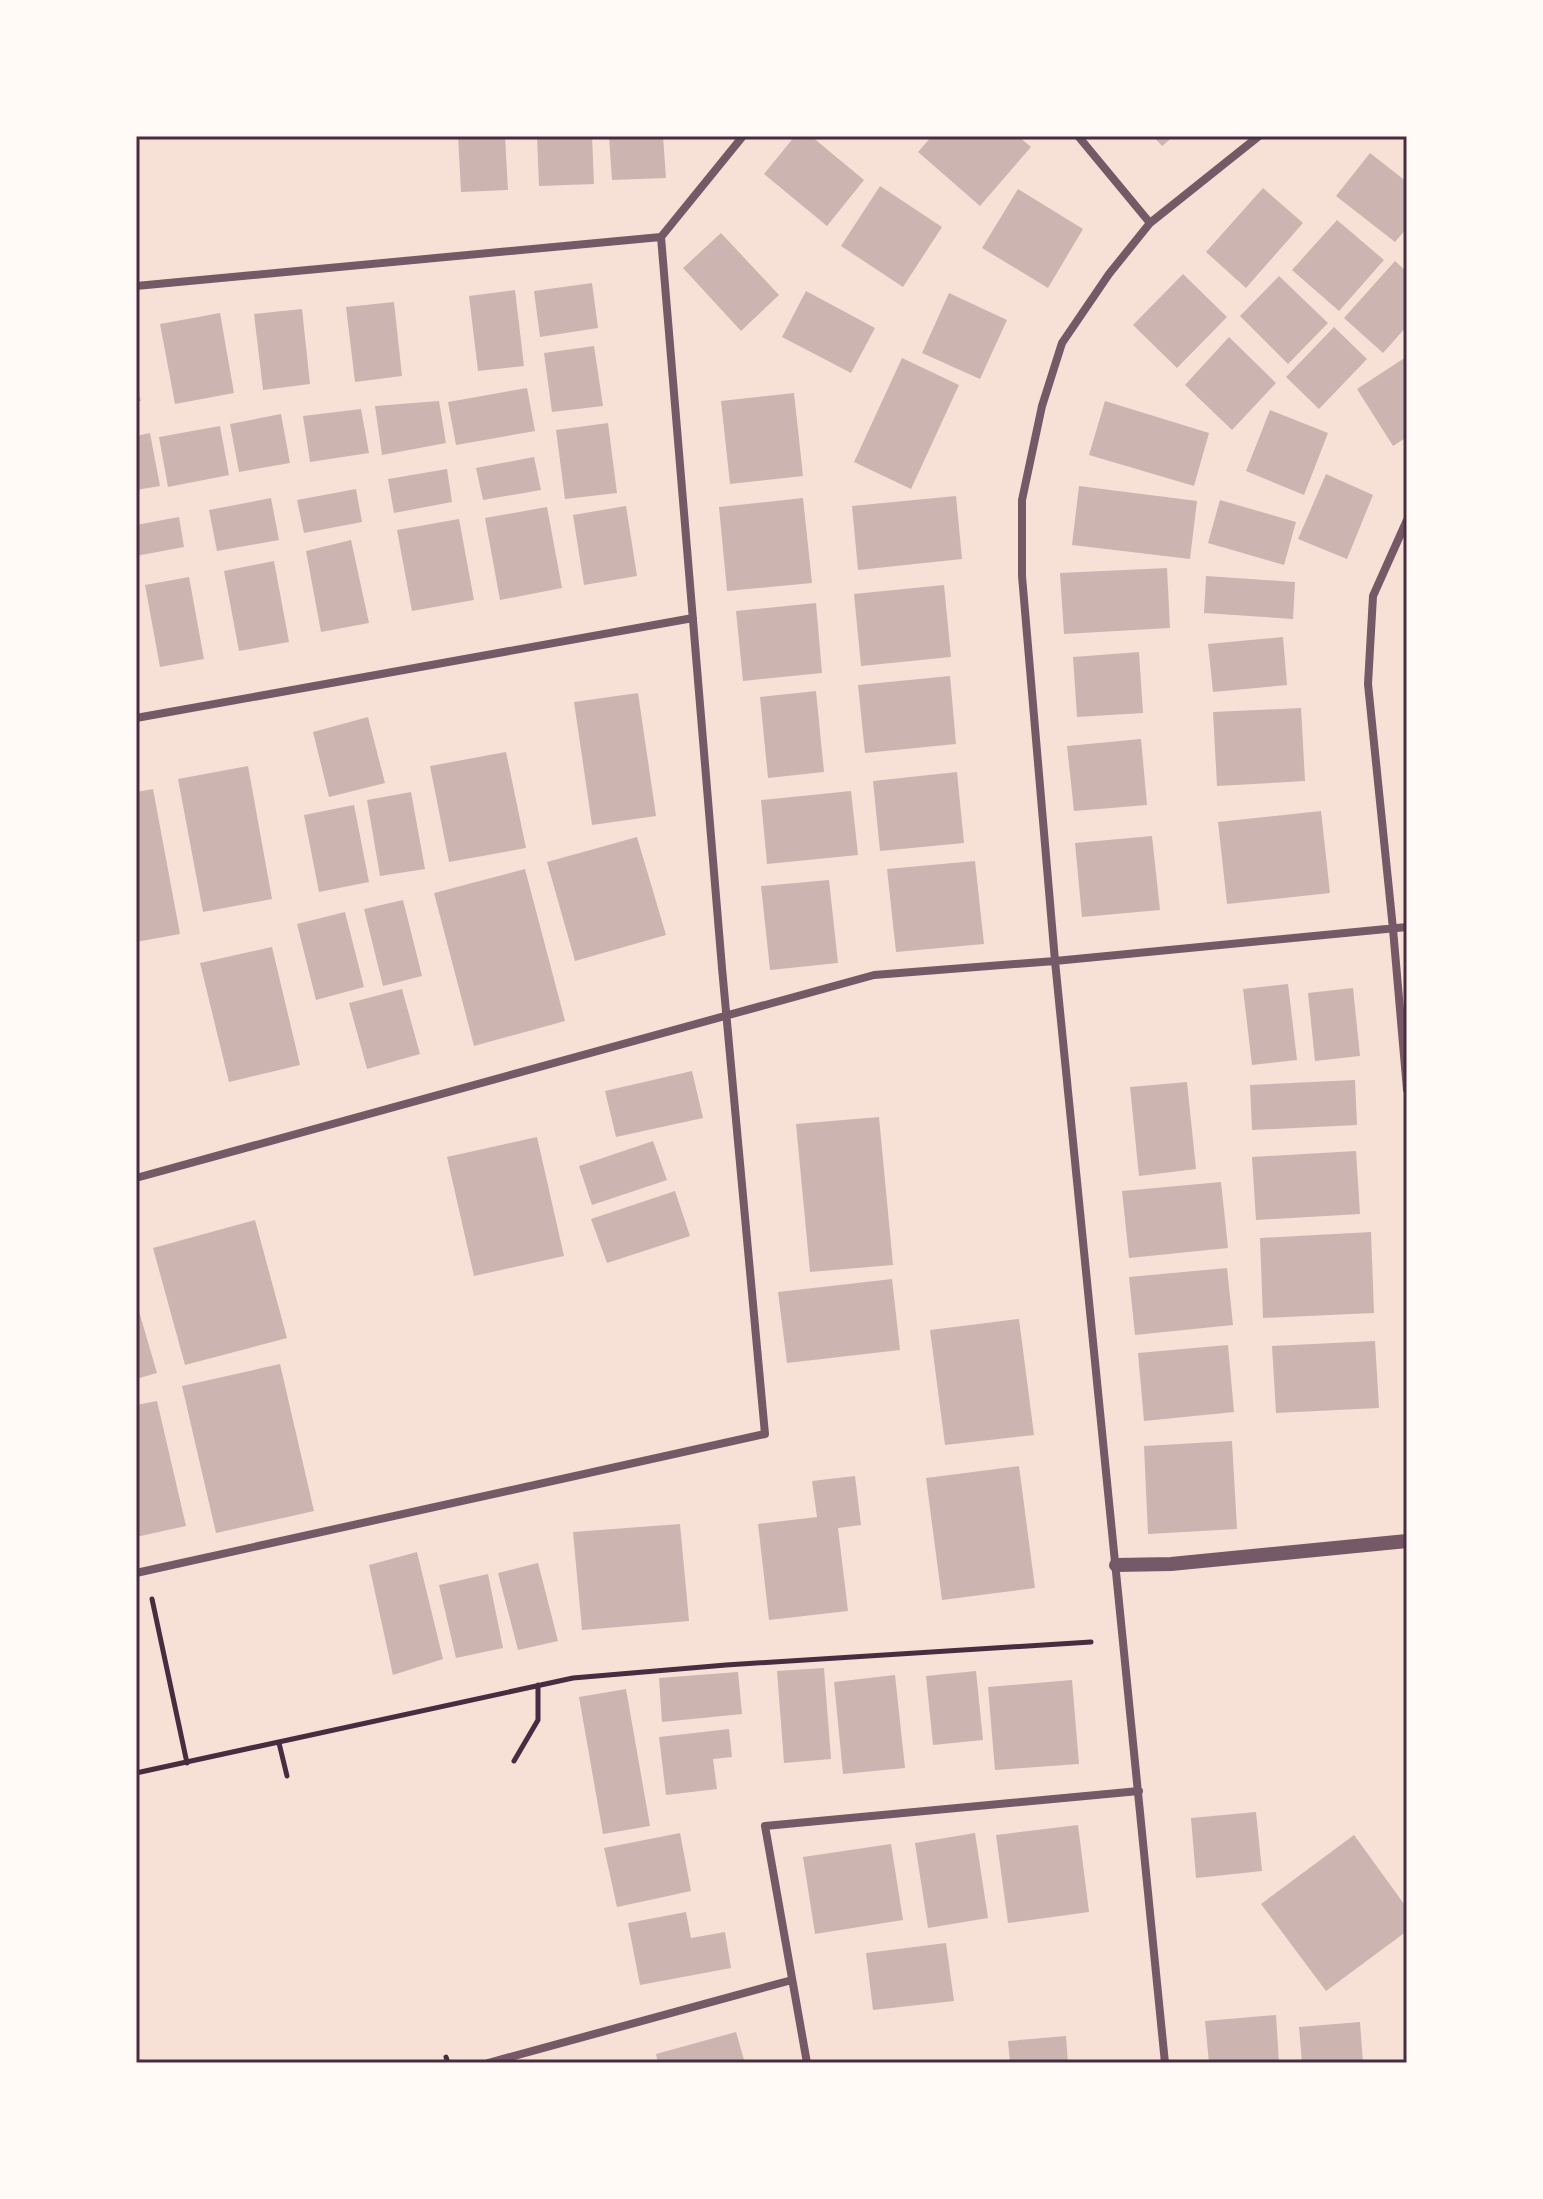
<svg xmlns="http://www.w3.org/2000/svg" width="1543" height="2199" font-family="Spectral,serif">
  <rect width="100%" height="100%" fill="#f7e1d7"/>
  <path fill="#ccb4b1" d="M 458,136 L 505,136 L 508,190 L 461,192 Z
    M 537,136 L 592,136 L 594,184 L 539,186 Z
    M 609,136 L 663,136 L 666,178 L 612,180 Z
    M 795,136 L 811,136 L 864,180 L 827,226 L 764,174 Z
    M 932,136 L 1018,136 L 1031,147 L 980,206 L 918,152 Z
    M 1153,136 L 1174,136 L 1162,146 Z
    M 1370,153 L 1407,182 L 1407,228 L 1395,242 L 1336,196 Z
    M 880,186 L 942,227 L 903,287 L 841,246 Z
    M 1263,188 L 1303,223 L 1246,288 L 1206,252 Z
    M 1018,189 L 1083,229 L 1048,288 L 982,248 Z
    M 1337,220 L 1384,260 L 1339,311 L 1292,270 Z
    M 721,233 L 779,295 L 741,331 L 683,268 Z
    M 1395,261 L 1407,272 L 1407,326 L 1383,353 L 1344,318 Z
    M 1183,274 L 1227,317 L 1177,368 L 1133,325 Z
    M 1279,276 L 1328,323 L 1288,364 L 1240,316 Z
    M 592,283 L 598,328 L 540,337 L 534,291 Z
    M 515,290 L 524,366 L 478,371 L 469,296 Z
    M 806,291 L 875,328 L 851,373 L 782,337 Z
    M 949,293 L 1007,320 L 980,379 L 922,353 Z
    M 394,302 L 402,376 L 355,382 L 346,307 Z
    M 302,309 L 310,384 L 263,390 L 254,314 Z
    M 220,313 L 234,393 L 175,404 L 160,324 Z
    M 1334,327 L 1367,359 L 1319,409 L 1286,377 Z
    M 1229,337 L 1276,383 L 1232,430 L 1185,385 Z
    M 594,346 L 603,406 L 552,412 L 544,353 Z
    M 1406,357 L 1407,437 L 1393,446 L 1357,389 Z
    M 902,358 L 959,385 L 911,489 L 854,462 Z
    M 136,382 L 141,401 L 136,402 Z
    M 527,388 L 535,431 L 456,445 L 448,402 Z
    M 794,393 L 803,476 L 730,484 L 721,401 Z
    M 439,401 L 446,443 L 382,455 L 375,406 Z
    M 1105,401 L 1209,433 L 1194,486 L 1089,455 Z
    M 361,409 L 369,453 L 310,462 L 303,416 Z
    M 1270,410 L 1328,433 L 1304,495 L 1246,471 Z
    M 281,414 L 290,463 L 239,472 L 230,424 Z
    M 608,423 L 617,493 L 565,499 L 556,430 Z
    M 220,426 L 229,475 L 168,487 L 159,437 Z
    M 150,433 L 160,486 L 136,490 L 136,436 Z
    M 534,457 L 541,490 L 483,500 L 476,468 Z
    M 447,469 L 452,502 L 394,513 L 388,479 Z
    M 1326,474 L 1373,495 L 1347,559 L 1298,539 Z
    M 1079,486 L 1197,501 L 1190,559 L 1072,545 Z
    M 356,489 L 362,522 L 304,533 L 297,500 Z
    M 956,496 L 962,559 L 858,570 L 852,506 Z
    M 271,498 L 279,540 L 217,551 L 209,510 Z
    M 803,498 L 812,583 L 727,591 L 719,507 Z
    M 1220,500 L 1296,522 L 1284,565 L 1208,543 Z
    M 626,506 L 637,576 L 584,585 L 573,515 Z
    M 547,507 L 562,588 L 500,600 L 485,518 Z
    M 179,517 L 184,547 L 136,556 L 136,525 Z
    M 459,519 L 474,600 L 412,611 L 397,530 Z
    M 351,540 L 369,623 L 321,632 L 306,551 Z
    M 274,561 L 289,642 L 239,651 L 224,571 Z
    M 1167,568 L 1170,628 L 1064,634 L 1060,573 Z
    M 1206,576 L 1295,582 L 1293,619 L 1204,613 Z
    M 189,577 L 204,659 L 160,667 L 145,585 Z
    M 944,585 L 951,657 L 861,666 L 854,594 Z
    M 816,603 L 822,673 L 743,681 L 736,611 Z
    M 1283,637 L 1287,685 L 1213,692 L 1208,644 Z
    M 1139,652 L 1143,713 L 1077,717 L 1073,657 Z
    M 950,676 L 956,744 L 865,753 L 858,685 Z
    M 816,691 L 824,772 L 768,778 L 760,697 Z
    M 638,693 L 656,816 L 592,825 L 574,702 Z
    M 1301,708 L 1305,781 L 1217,786 L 1213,712 Z
    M 368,717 L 385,783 L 329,797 L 313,732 Z
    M 1141,739 L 1147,805 L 1074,811 L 1067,746 Z
    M 506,752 L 526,848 L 449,862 L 430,766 Z
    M 248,766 L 272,899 L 203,912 L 178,779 Z
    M 957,772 L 964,843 L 880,851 L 873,781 Z
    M 153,789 L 180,934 L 136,942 L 136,792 Z
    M 851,791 L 858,855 L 767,864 L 761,800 Z
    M 411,792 L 425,869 L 380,876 L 367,800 Z
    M 354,805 L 369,882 L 319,892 L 304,815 Z
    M 1321,811 L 1330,893 L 1227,904 L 1218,822 Z
    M 1152,836 L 1160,910 L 1082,917 L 1075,843 Z
    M 637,837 L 666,935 L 575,961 L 547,862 Z
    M 975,861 L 984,944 L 896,952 L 887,869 Z
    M 525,869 L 565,1021 L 474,1046 L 434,893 Z
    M 829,880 L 838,963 L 770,970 L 761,886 Z
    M 403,900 L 422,976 L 383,986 L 364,909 Z
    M 345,912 L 364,987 L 316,1000 L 297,924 Z
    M 272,947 L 300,1065 L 229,1082 L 200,963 Z
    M 1288,984 L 1297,1060 L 1252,1065 L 1243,989 Z
    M 1353,988 L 1360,1056 L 1315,1061 L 1308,993 Z
    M 402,989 L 420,1054 L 367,1069 L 349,1003 Z
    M 692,1071 L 703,1118 L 616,1137 L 605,1091 Z
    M 1355,1080 L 1357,1125 L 1252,1130 L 1250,1085 Z
    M 1187,1082 L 1196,1169 L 1139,1176 L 1130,1087 Z
    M 879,1117 L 893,1265 L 810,1272 L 796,1124 Z
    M 537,1137 L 564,1256 L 474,1276 L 447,1157 Z
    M 653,1141 L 667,1180 L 592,1205 L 579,1166 Z
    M 1356,1151 L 1360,1214 L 1256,1220 L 1252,1157 Z
    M 1221,1182 L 1228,1248 L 1129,1258 L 1122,1191 Z
    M 675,1191 L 690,1236 L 607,1263 L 591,1219 Z
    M 255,1220 L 287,1338 L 185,1365 L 153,1248 Z
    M 1371,1232 L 1374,1313 L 1263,1318 L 1260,1238 Z
    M 1227,1268 L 1233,1325 L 1135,1335 L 1129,1277 Z
    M 892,1279 L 900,1350 L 787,1363 L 778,1292 Z
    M 136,1301 L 157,1373 L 136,1379 Z
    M 1019,1319 L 1034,1435 L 945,1445 L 930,1330 Z
    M 1375,1341 L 1379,1408 L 1276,1413 L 1272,1346 Z
    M 1228,1345 L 1234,1412 L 1144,1421 L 1138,1353 Z
    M 280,1364 L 314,1511 L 216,1533 L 182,1386 Z
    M 157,1401 L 186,1526 L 136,1537 L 136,1405 Z
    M 1232,1441 L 1237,1529 L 1148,1534 L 1144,1446 Z
    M 1019,1466 L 1035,1588 L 942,1600 L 926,1478 Z
    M 855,1476 L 861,1525 L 838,1528 L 848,1611 L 769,1620 L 758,1524 L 817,1517 L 812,1481 Z
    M 680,1524 L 689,1621 L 582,1630 L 573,1532 Z
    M 417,1552 L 443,1659 L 393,1675 L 369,1565 Z
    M 538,1563 L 558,1641 L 518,1650 L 498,1573 Z
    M 488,1574 L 503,1648 L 456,1658 L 439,1585 Z
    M 824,1668 L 831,1759 L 784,1763 L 777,1671 Z
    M 976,1671 L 983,1740 L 933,1745 L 926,1676 Z
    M 738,1672 L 742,1714 L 662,1722 L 659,1678 Z
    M 895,1675 L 905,1768 L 843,1774 L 834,1682 Z
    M 1072,1680 L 1079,1764 L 995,1770 L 988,1687 Z
    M 626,1689 L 650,1826 L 603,1834 L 579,1697 Z
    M 729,1729 L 732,1757 L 713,1759 L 717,1789 L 666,1795 L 659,1737 Z
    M 1256,1812 L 1262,1871 L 1196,1878 L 1191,1818 Z
    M 1078,1825 L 1089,1912 L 1008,1923 L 996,1835 Z
    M 680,1833 L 691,1891 L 617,1907 L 604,1848 Z
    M 975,1833 L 988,1918 L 928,1928 L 915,1843 Z
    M 1354,1835 L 1407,1908 L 1407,1931 L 1326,1991 L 1261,1904 Z
    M 891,1844 L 903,1920 L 815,1934 L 803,1857 Z
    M 686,1912 L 691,1938 L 725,1932 L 731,1968 L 640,1985 L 628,1923 Z
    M 946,1943 L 954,2001 L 873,2010 L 866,1953 Z
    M 1276,2015 L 1279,2063 L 1209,2063 L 1205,2021 Z
    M 1360,2022 L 1363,2063 L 1302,2063 L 1299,2027 Z
    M 736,2032 L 745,2063 L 658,2063 L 656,2054 Z
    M 1066,2036 L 1068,2063 L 1010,2063 L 1008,2041 Z"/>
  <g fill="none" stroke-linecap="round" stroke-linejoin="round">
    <path stroke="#4a2c40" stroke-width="5" d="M 152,1599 L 187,1763
      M 279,1743 L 287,1776
      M 514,1761 L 538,1720 L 538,1685
      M 136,1773 L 573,1678 L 726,1665 L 1091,1642
      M 446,2057 L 448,2063"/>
    <path stroke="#755966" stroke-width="8" d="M 1078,136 L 1150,223
      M 136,286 L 661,237
      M 1407,520 L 1373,596 L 1368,684 L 1393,929 L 1407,1090
      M 136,718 L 693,618
      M 136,1178 L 874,975 L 1055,961 L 1407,927
      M 136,1573 L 765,1434 L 722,968 L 661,237 L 743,136
      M 488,2063 L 792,1980
      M 807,2063 L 765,1826 L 1139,1791
      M 1165,2063 L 1055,961 L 1022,576 L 1022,500 L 1042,406 L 1062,343 L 1109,274 L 1150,223 L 1259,136"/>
    <path stroke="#755966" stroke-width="14" d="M 1116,1565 L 1171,1564 L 1407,1541"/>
  </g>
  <rect width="1543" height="2199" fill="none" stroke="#fffaf5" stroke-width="276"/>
  <rect x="138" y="138" width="1267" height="1923" fill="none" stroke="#4a2c40" stroke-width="3"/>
</svg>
